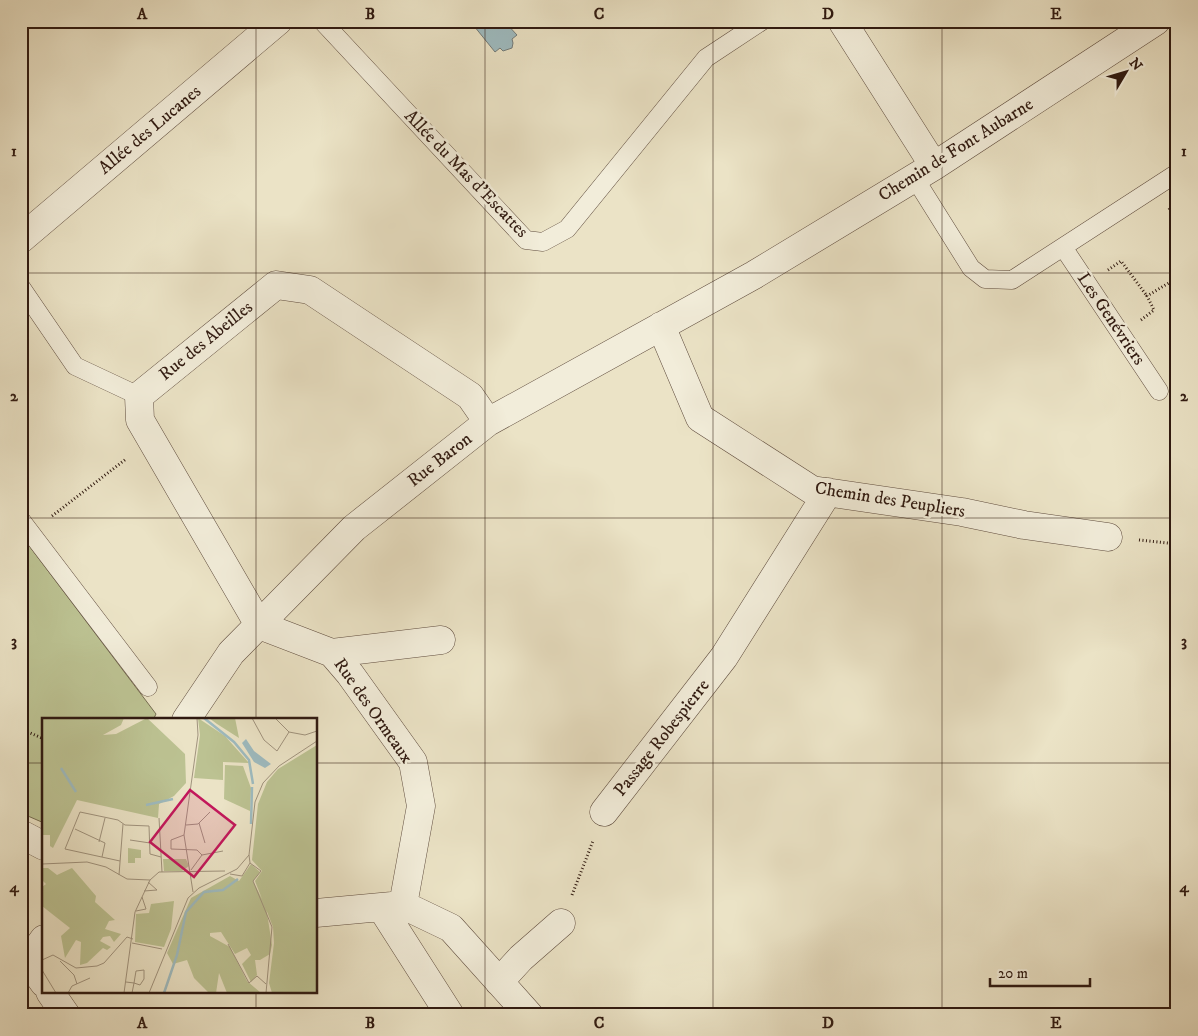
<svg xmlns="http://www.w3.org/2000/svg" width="1198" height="1036" font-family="'IM FELL DW Pica',serif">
  <rect width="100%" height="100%" fill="#ebe3c6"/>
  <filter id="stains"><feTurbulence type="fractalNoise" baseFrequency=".004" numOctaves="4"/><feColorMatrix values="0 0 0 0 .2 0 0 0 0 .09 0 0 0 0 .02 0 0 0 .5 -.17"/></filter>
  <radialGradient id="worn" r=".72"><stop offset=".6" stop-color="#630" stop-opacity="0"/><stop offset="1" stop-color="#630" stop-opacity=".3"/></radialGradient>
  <path fill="#bcc292" stroke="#766e52" d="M 21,535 L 156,714 L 153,720 L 44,720 L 44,823 L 21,813 Z"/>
  <path fill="#9ebbc0" stroke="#727b7a" d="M 470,21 L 504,21 L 517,35 L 512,39 L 513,43 L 512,48 L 503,51 L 500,48 L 495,52 Z"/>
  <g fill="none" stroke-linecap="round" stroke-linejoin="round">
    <g stroke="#5f4c3e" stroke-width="19">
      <path id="lane" d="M 322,21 L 526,240 L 543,242 L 567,229 L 706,58 L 762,21
        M 914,177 L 971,268 L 985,279 L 1012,280 L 1177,173
        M 1063,247 L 1159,391
        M 21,287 L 75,366 L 139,396
        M 21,520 L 148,687"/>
    </g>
    <g stroke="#5f4c3e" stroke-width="29">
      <path id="street" d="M 842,21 L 934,166
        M 21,239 L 278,21
        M 661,326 L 700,418 L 812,490 L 962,512 L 1024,525 L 1108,537
        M 332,653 L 441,640
        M 186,720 L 231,653 L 354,528 L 488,422 L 754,275 L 934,166 L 1156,21
        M 604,812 L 724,657 L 828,492
        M 21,834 L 44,846
        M 403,905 L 421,806 L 413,762 L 350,674 L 332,653 L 259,625 L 140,420 L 139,396 L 276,285 L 310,290 L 470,396 L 488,422
        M 381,907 L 450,1015
        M 316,913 L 403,905 L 451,928 L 529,1015
        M 21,951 L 44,983
        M 21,971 L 44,939
        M 499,982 L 521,958 L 561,923
        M 50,992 L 66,1015"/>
    </g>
    <path stroke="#301a11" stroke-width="3" stroke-dasharray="1 2.5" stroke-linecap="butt" d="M 1169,208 L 1177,220
      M 1108,270 L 1121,261 L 1147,296
      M 1141,320 L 1154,310 L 1147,296 L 1177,278
      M 52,516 L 126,459
      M 1139,540 L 1177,544
      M 21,729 L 44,739
      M 572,895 L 593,841"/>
    <use href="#lane" stroke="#f2edda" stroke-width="18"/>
    <use href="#street" stroke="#f2edda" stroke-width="28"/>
  </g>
  <path fill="none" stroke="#301a11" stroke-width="1" stroke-opacity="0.55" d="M 256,21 L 256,720M 485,21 L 485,1015M 713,21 L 713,1015M 942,21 L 942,1015M 21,273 L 1177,273M 21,518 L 1177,518M 21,763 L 44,763M 316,763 L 1177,763M 256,992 L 256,1015"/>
  <g text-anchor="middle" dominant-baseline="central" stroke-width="5" stroke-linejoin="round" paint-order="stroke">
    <g font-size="18" fill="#301a11" stroke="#f2edda">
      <text transform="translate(150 130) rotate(-40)">Allée des Lucanes</text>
      <text transform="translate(956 150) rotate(-32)">Chemin de Font Aubarne</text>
      <text transform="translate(466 174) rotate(46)">Allée du Mas d'Escattes</text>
      <text transform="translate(1111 319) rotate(56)">Les Genévriers</text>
      <text transform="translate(206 341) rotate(-39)">Rue des Abeilles</text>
      <text transform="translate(440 460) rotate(-38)">Rue Baron</text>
      <text transform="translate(890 500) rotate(9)">Chemin des Peupliers</text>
      <text transform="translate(373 711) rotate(55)">Rue des Ormeaux</text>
      <text transform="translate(662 738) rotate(-52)">Passage Robespierre</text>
    </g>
  </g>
  <g transform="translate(42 718)">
    <rect width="275" height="275" fill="#ebe3c6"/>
    <path d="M 0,0 L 82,0 L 79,7 L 61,17 L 74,16 L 105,0 L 143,36 L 144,65 L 132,78 L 117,86 L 116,100 L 35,82 L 11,130 L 8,128 L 8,117 L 0,117 ZM 156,0 L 183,18 L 207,45 L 181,44 L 181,62 L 152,60 L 158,17 ZM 167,0 L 193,0 L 197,20 L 175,6 ZM 275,27 L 275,275 L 230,275 L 227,265 L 232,225 L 231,209 L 213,163 L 220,153 L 210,142 L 216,86 L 225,64 L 236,51 ZM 183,47 L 201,48 L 209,70 L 208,93 L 182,81 ZM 86,130 L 99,132 L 99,140 L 93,140 L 93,145 L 86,145 ZM 121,141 L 144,141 L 147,148 L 140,153 L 122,153 ZM 209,146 L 218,154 L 211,163 L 224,189 L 230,227 L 228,236 L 218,242 L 213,242 L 215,257 L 209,264 L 200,246 L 209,237 L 205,230 L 193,236 L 179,214 L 168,215 L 168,218 L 188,229 L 205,263 L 219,275 L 185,275 L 177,255 L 174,275 L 167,275 L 152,260 L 145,242 L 131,246 L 125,235 L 149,180 L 188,158 L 197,163 ZM 0,150 L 6,150 L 15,157 L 30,150 L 54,178 L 53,184 L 73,202 L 67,203 L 63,211 L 79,216 L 72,224 L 68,218 L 61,219 L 58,223 L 69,229 L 65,232 L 61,230 L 45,245 L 38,247 L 39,224 L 34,222 L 23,240 L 19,218 L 28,210 L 0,188 L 0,169 L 4,166 L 0,162 ZM 132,183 L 129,211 L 122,229 L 93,224 L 94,196 L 107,195 L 109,186 Z" fill="#bcc292"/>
    <path d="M 204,21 L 212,33 L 229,46 L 223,50 L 212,44 L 200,25 Z" fill="#9ebbc0"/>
    <path fill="none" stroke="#9ebbc0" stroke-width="2.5" d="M 162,0 L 192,24 L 207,42 L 211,66M 19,50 L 34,74M 104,87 L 131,81M 209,106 L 210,69M 122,275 L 135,237 L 144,194 L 162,174 L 181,172 L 196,161"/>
    <path fill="none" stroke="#a0937e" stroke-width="1" d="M 210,0 L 222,22 L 235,33 L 247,14M 233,0 L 247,14 L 263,17 L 275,13M 117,100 L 120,154M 157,105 L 163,125M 144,107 L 156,106 L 168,94M 33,111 L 63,125 L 60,139M 142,117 L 129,122 L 129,131 L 155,132 L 160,137M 88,122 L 108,125M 57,124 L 63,100M 160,137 L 181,133M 78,143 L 23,131 L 38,94 L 76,102 L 83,107 L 107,108 L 108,136 L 119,139M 208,145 L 219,153 L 211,163 L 230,209 L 224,275M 0,146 L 45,144 L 64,149 L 85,161 L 108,162M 149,152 L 160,137M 188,156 L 200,158 L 208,145 L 207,137M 77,157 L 81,106M 102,173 L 115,172 L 106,164M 151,174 L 142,117 L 156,17 L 155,0M 94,193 L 104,191 L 100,179M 90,225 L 120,231M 186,226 L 207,265 L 215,258 L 224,266M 0,242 L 11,237 L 34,250 L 55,248 L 62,245 L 85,219 L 91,221M 18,243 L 32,257 L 35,266M 0,252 L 14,275M 84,264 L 92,265 L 94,253 L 102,252 L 102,261 L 98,267 L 92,265 L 90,275M 26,275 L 30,268 L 48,260M 82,275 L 93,194 L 108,162 L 117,154 L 183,153M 107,275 L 146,180 L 157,170 L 195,151 L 207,137 L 213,84 L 221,65 L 237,48 L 275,23"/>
    <path fill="#c2185b" fill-opacity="0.15" stroke="#c2185b" stroke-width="2.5" d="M 148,72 L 193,107 L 152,159 L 108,124 Z"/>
    <rect width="275" height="275" fill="none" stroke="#301a11" stroke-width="2.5"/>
  </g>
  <rect width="1198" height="1036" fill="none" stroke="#ebe3c6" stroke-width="55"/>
  <g transform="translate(1126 72) rotate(52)" stroke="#f2edda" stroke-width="4" paint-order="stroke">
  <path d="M0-4L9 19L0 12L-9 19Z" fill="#301a11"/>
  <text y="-8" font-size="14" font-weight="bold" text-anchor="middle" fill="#301a11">N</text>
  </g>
  <path d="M990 978v8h100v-8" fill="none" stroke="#301a11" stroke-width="2.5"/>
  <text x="998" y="978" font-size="15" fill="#301a11" stroke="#f2edda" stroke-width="4" paint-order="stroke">20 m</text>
  <rect x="28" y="28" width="1142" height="980" fill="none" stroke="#301a11" stroke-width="2"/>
  <g font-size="16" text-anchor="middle" font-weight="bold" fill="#301a11">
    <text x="142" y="19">A</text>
    <text x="370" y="19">B</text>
    <text x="599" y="19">C</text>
    <text x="828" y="19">D</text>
    <text x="1056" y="19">E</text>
    <text x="14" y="156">1</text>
    <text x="1184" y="156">1</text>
    <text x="14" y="401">2</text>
    <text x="1184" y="401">2</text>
    <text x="14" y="646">3</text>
    <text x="1184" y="646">3</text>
    <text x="14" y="892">4</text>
    <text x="1184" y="892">4</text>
    <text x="142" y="1028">A</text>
    <text x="370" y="1028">B</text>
    <text x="599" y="1028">C</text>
    <text x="828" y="1028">D</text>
    <text x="1056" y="1028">E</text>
  </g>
  <rect width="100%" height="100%" filter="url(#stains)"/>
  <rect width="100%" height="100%" fill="url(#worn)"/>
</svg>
